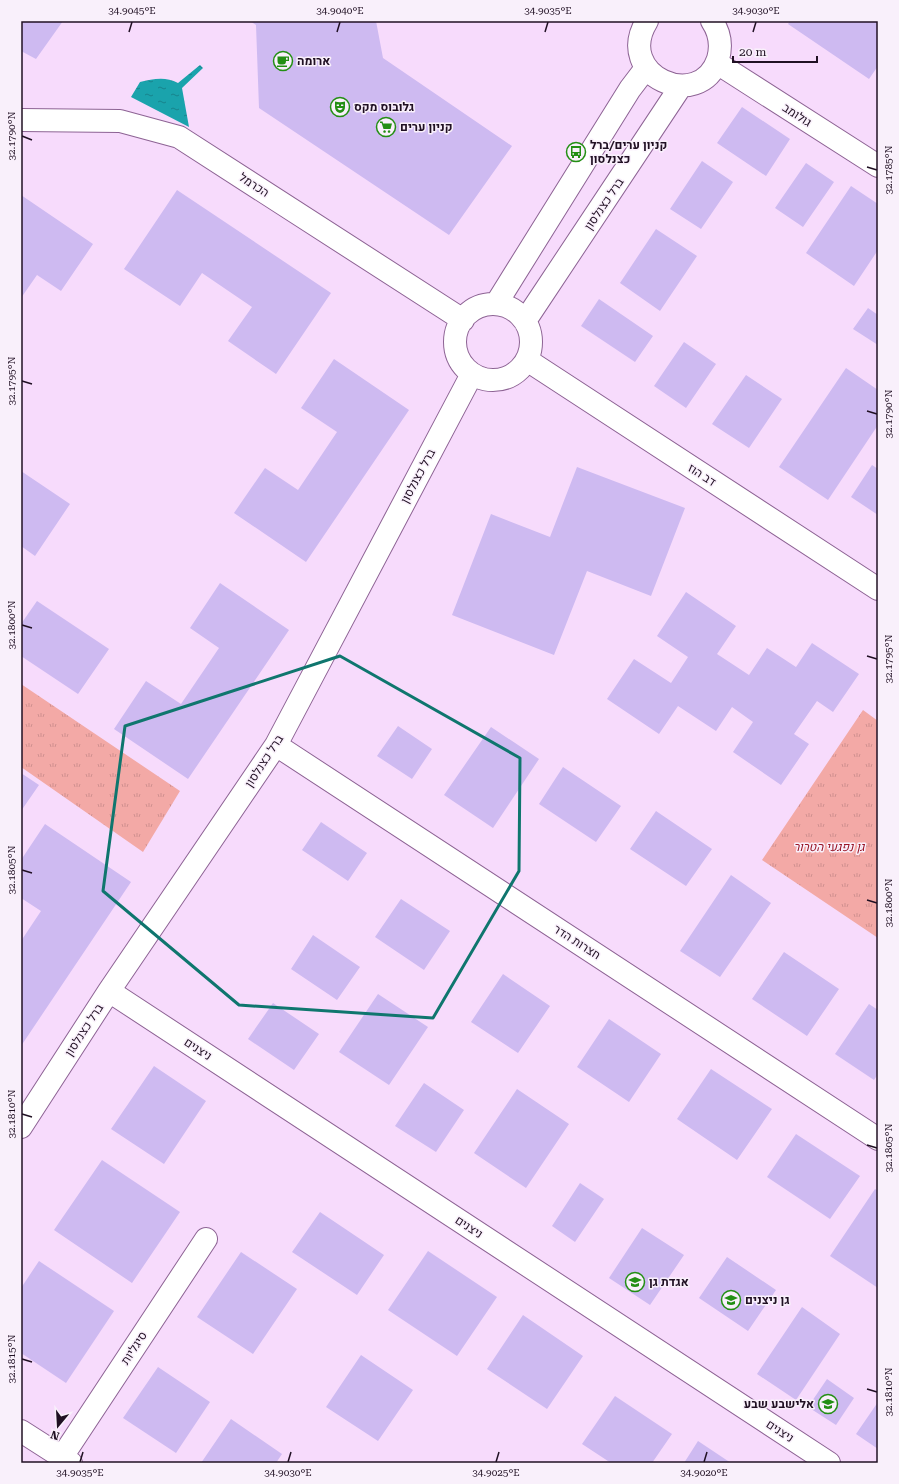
<svg xmlns="http://www.w3.org/2000/svg" width="899" height="1484" font-family="'Roboto Serif',Heebo,serif">
  <defs>
    <pattern id="park-tufts" width="24" height="20" patternUnits="userSpaceOnUse"><rect width="24" height="20" fill="#f3a9a6"/><path d="M3 7l-1-3M5 7V3M7 7l1-3M15 17l-1-3M17 17v-4M19 17l1-3" fill="none" stroke="#d0908f"/></pattern>
    <pattern id="water-ripples" width="26" height="14" patternUnits="userSpaceOnUse"><rect width="26" height="14" fill="#1aa3ac"/><path d="M2 4q2-2 4 0t4 0M15 11q2-2 4 0t4 0" fill="none" stroke="#17838c"/></pattern>
  </defs>
  <rect width="100%" height="100%" fill="#f7dbfc"/>
  <path fill="url(#park-tufts)" d="M 21,684 L 180,791 L 143,852 L 21,767 Z
    M 863,710 L 878,721 L 878,938 L 762,860 Z"/>
  <path fill="url(#water-ripples)" d="M 200,65 L 203,68 L 182,88 L 189,127 L 131,97 L 140,82 C 153,79 165,76 178,83 Z"/>
  <path fill="#cebaf1" d="M 21,21 L 63,21 L 36,59 L 21,51 Z
    M 250,21 L 376,21 L 383,58 L 512,146 L 449,235 L 259,108 L 256,25 Z
    M 790,21 L 878,21 L 878,66 L 869,79 L 788,24 Z
    M 742,107 L 790,139 L 766,176 L 717,143 Z
    M 702,161 L 733,182 L 701,229 L 670,209 Z
    M 806,163 L 834,182 L 803,227 L 775,208 Z
    M 851,186 L 878,204 L 878,250 L 854,286 L 806,253 Z
    M 177,190 L 331,293 L 276,374 L 228,341 L 252,307 L 202,273 L 180,306 L 124,269 Z
    M 21,195 L 93,244 L 61,291 L 37,275 L 21,298 Z
    M 656,229 L 697,256 L 660,311 L 620,283 Z
    M 599,299 L 653,336 L 635,362 L 581,326 Z
    M 868,308 L 878,315 L 878,345 L 853,329 Z
    M 684,342 L 716,364 L 686,408 L 654,386 Z
    M 334,359 L 409,410 L 306,562 L 234,513 L 265,468 L 298,490 L 337,432 L 301,408 Z
    M 846,368 L 878,390 L 878,425 L 828,500 L 779,467 Z
    M 746,375 L 782,399 L 749,448 L 712,424 Z
    M 872,465 L 878,469 L 878,515 L 851,497 Z
    M 577,467 L 685,508 L 651,596 L 587,571 L 554,655 L 452,615 L 491,514 L 550,537 Z
    M 21,471 L 70,504 L 35,556 L 21,546 Z
    M 220,583 L 289,630 L 188,779 L 114,729 L 146,681 L 181,704 L 219,648 L 190,628 Z
    M 686,592 L 736,626 L 717,654 L 749,675 L 767,648 L 796,667 L 812,643 L 859,674 L 833,712 L 817,701 L 794,734 L 809,744 L 781,785 L 733,752 L 753,722 L 732,707 L 716,731 L 678,706 L 659,734 L 607,699 L 634,659 L 671,683 L 688,657 L 657,636 Z
    M 37,601 L 109,649 L 78,694 L 21,656 L 21,624 Z
    M 398,726 L 432,749 L 412,779 L 377,756 Z
    M 491,727 L 539,759 L 493,828 L 444,795 Z
    M 563,767 L 621,806 L 596,842 L 539,804 Z
    M 21,773 L 39,785 L 21,811 Z
    M 656,811 L 712,849 L 686,886 L 630,849 Z
    M 321,822 L 367,853 L 348,881 L 302,850 Z
    M 45,824 L 131,882 L 21,1046 L 21,941 L 41,911 L 21,898 L 21,860 Z
    M 731,875 L 771,903 L 720,977 L 680,951 Z
    M 401,899 L 450,931 L 424,970 L 375,937 Z
    M 313,935 L 360,967 L 337,1000 L 291,969 Z
    M 784,952 L 839,989 L 807,1036 L 752,999 Z
    M 503,974 L 550,1006 L 518,1053 L 471,1022 Z
    M 378,994 L 428,1027 L 389,1085 L 339,1052 Z
    M 273,1003 L 319,1034 L 294,1070 L 248,1039 Z
    M 869,1004 L 878,1010 L 878,1074 L 874,1080 L 835,1054 Z
    M 609,1019 L 661,1054 L 629,1102 L 577,1067 Z
    M 154,1066 L 206,1101 L 164,1164 L 111,1129 Z
    M 711,1069 L 772,1109 L 737,1160 L 677,1119 Z
    M 424,1083 L 464,1110 L 436,1152 L 395,1126 Z
    M 517,1089 L 569,1124 L 526,1188 L 474,1153 Z
    M 796,1134 L 860,1176 L 830,1219 L 767,1177 Z
    M 102,1160 L 180,1212 L 132,1283 L 54,1230 Z
    M 580,1183 L 604,1199 L 575,1242 L 552,1226 Z
    M 875,1189 L 878,1191 L 878,1288 L 830,1256 Z
    M 320,1212 L 384,1255 L 357,1295 L 292,1252 Z
    M 642,1228 L 684,1255 L 650,1305 L 609,1278 Z
    M 428,1251 L 497,1297 L 457,1356 L 388,1310 Z
    M 241,1252 L 297,1289 L 253,1354 L 197,1317 Z
    M 727,1257 L 776,1290 L 748,1331 L 699,1298 Z
    M 39,1261 L 114,1311 L 66,1383 L 21,1353 L 21,1288 Z
    M 802,1307 L 840,1334 L 796,1400 L 757,1374 Z
    M 523,1315 L 583,1356 L 547,1409 L 487,1369 Z
    M 361,1355 L 413,1390 L 378,1441 L 326,1407 Z
    M 158,1367 L 210,1402 L 176,1453 L 123,1418 Z
    M 827,1379 L 854,1398 L 836,1425 L 808,1407 Z
    M 615,1396 L 672,1434 L 652,1463 L 611,1463 L 582,1444 Z
    M 878,1402 L 878,1449 L 856,1434 Z
    M 231,1419 L 282,1454 L 276,1463 L 201,1463 Z
    M 698,1441 L 731,1463 L 684,1463 Z"/>
  <g fill="none" stroke-linecap="round" stroke-linejoin="round">
    <g stroke="#8d6394" stroke-width="24">
      <path id="minor" d="M 647,21 C 613,76 700,113 718,59 C 722,45 720,33 712,21
        M 717,63 L 878,166
        M 21,120 L 120,121 L 179,137 L 463,320
        M 496,304 L 630,89 L 646,68
        M455 342a38 38 0 1 1 76 0a38 38 0 1 1-76 0Z
        M 525,321 L 681,86
        M 527,360 L 878,589
        M 276,745 L 878,1139
        M 109,991 L 829,1463
        M 21,1127 L 109,991 L 276,745 L 472,374
        M 21,1431 L 71,1463
        M 62,1457 L 206,1239"/>
    </g>
    <use href="#minor" stroke="#fff" stroke-width="22"/>
  </g>
  <path fill="none" stroke="#0f766e" stroke-width="3" stroke-linejoin="round" d="M 340,656 L 520,758 L 519,871 L 433,1018 L 239,1005 L 103,891 L 125,726 Z"/>
  <path fill="none" stroke="#201023" stroke-width="1.5" d="M 129,32 L 132,22M 337,32 L 340,22M 545,32 L 548,22M 753,32 L 756,22M 22,136 L 32,140M 867,167 L 877,170M 22,381 L 32,384M 867,411 L 877,414M 22,625 L 32,628M 867,656 L 877,659M 22,870 L 32,873M 867,900 L 877,903M 22,1114 L 32,1117M 867,1145 L 877,1148M 22,1359 L 32,1362M 867,1389 L 877,1392M 80,1462 L 83,1452M 288,1462 L 291,1452M 496,1462 L 499,1452M 704,1462 L 707,1452"/>
  <defs>
    <g id="cafe-ring" transform="scale(1)"><circle r="9.5" fill="#f9f0fb" stroke="#238f14" stroke-width="1.5"/><path d="M-5.5-4.5H6V0H3Q3 3.5 0 3.5H-2.5Q-5.5 3.5-5.5 0ZM3-3.2v2h1.7v-2ZM-6 4.5H4V6H-6Z" fill="#238f14"/></g>
    <g id="theatre-ring" transform="scale(1)"><circle r="9.5" fill="#f9f0fb" stroke="#238f14" stroke-width="1.5"/><path d="M-5-5.5Q0-4 5-5.5V0Q5 5 0 6Q-5 5-5 0ZM-3.3-2.5H-1v1.5H-3.3ZM1-2.5H3.3v1.5H1ZM-2.8 1Q0 5.5 2.8 1Z" fill="#238f14"/></g>
    <g id="supermarket-ring" transform="scale(1)"><circle r="9.5" fill="#f9f0fb" stroke="#238f14" stroke-width="1.5"/><path d="M-6-5.5h2.5l.6 2H6L4.5 2H-2.5L-4.4-4H-6ZM-1.5 3.2a1.3 1.3 0 1 0 .1 0ZM3 3.2a1.3 1.3 0 1 0 .1 0Z" fill="#238f14"/></g>
    <g id="bus-ring" transform="scale(1)"><circle r="9.5" fill="#f9f0fb" stroke="#238f14" stroke-width="1.5"/><path d="M-5-6H5V4H4V6H2V4H-2V6H-4V4H-5ZM-3.5-4V0h7V-4ZM-3.5 1.2v1.5H-2V1.2ZM2 1.2v1.5H3.5V1.2Z" fill="#238f14"/></g>
    <g id="school-ring" transform="scale(1)"><circle r="9.5" fill="#f9f0fb" stroke="#238f14" stroke-width="1.5"/><path d="M0-5L7-2L0 1L-7-2ZM-4 1L0 2.5L4 1V4Q0 6-4 4Z" fill="#238f14"/></g>
  </defs>
  <g fill-rule="evenodd">
    <use href="#cafe-ring" x="283" y="61"/>
    <use href="#theatre-ring" x="340" y="107"/>
    <use href="#supermarket-ring" x="386" y="127"/>
    <use href="#bus-ring" x="576" y="152"/>
    <use href="#school-ring" x="635" y="1282"/>
    <use href="#school-ring" x="731" y="1300"/>
    <use href="#school-ring" x="828" y="1404"/>
  </g>
  <g text-anchor="middle" dominant-baseline="central" stroke-width="3" stroke-linejoin="round" paint-order="stroke">
    <g font-size="12" font-weight="bold" fill="#201023" stroke="#f9f0fb" text-anchor="start">
      <text x="297" y="61">ארומה</text>
      <text x="354" y="107">גלובוס מקס</text>
      <text x="400" y="127">קניון ערים</text>
      <text x="590" y="145">קניון ערים/ברל<tspan x="590" dy="14">כצנלסון</tspan></text>
      <text x="649" y="1282">אגדת גן</text>
      <text x="745" y="1300">גן ניצנים</text>
      <text x="814" y="1404" text-anchor="end">אלישבע שבע</text>
    </g>
    <g font-size="12" fill="#201023" stroke="#f9f0fb">
      <text transform="translate(797 115) rotate(33)">גולומב</text>
      <text transform="translate(254 185) rotate(33)">הכרמל</text>
      <text transform="translate(604 204) rotate(-56)">ברל כצנלסון</text>
      <text transform="translate(702 475) rotate(33)">דב הוז</text>
      <text transform="translate(418 476) rotate(-62)">ברל כצנלסון</text>
      <text transform="translate(264 761) rotate(-57)">ברל כצנלסון</text>
      <text transform="translate(577 942) rotate(33)">חצרות הדר</text>
      <text transform="translate(84 1030) rotate(-57)">ברל כצנלסון</text>
      <text transform="translate(198 1049) rotate(33)">ניצנים</text>
      <text transform="translate(469 1227) rotate(33)">ניצנים</text>
      <text transform="translate(134 1348) rotate(-57)">סיגליות</text>
      <text transform="translate(780 1431) rotate(33)">ניצנים</text>
    </g>
    <g font-size="12" font-style="italic" fill="#991627" stroke="#f9f0fb">
      <text x="829" y="847">גן נפגעי הטרור</text>
    </g>
  </g>
  <rect width="899" height="1484" fill="none" stroke="#f9f0fb" stroke-width="44"/>
  <g transform="translate(58 1426) rotate(198)" stroke="#f9f0fb" stroke-width="3" paint-order="stroke">
  <path d="M0-3L7 15L0 10L-7 15Z" fill="#201023"/>
  <text y="-6" font-size="11" font-weight="bold" text-anchor="middle" fill="#201023">N</text>
  </g>
  <path d="M733 56v6h84v-6" fill="none" stroke="#201023" stroke-width="2"/>
  <text x="739" y="56" font-size="12" fill="#201023" stroke="#f9f0fb" stroke-width="3" paint-order="stroke">20 m</text>
  <rect x="22" y="22" width="855" height="1440" fill="none" stroke="#201023" stroke-width="1.5"/>
  <g font-size="10" text-anchor="middle" fill="#201023">
    <text x="132" y="14">34.9045°E</text>
    <text x="340" y="14">34.9040°E</text>
    <text x="548" y="14">34.9035°E</text>
    <text x="756" y="14">34.9030°E</text>
    <text transform="translate(11 136) rotate(-90)" y="4">32.1790°N</text>
    <text transform="translate(888 170) rotate(-90)" y="4">32.1785°N</text>
    <text transform="translate(11 381) rotate(-90)" y="4">32.1795°N</text>
    <text transform="translate(888 414) rotate(-90)" y="4">32.1790°N</text>
    <text transform="translate(11 625) rotate(-90)" y="4">32.1800°N</text>
    <text transform="translate(888 659) rotate(-90)" y="4">32.1795°N</text>
    <text transform="translate(11 870) rotate(-90)" y="4">32.1805°N</text>
    <text transform="translate(888 903) rotate(-90)" y="4">32.1800°N</text>
    <text transform="translate(11 1114) rotate(-90)" y="4">32.1810°N</text>
    <text transform="translate(888 1148) rotate(-90)" y="4">32.1805°N</text>
    <text transform="translate(11 1359) rotate(-90)" y="4">32.1815°N</text>
    <text transform="translate(888 1392) rotate(-90)" y="4">32.1810°N</text>
    <text x="80" y="1476">34.9035°E</text>
    <text x="288" y="1476">34.9030°E</text>
    <text x="496" y="1476">34.9025°E</text>
    <text x="704" y="1476">34.9020°E</text>
  </g>
</svg>
